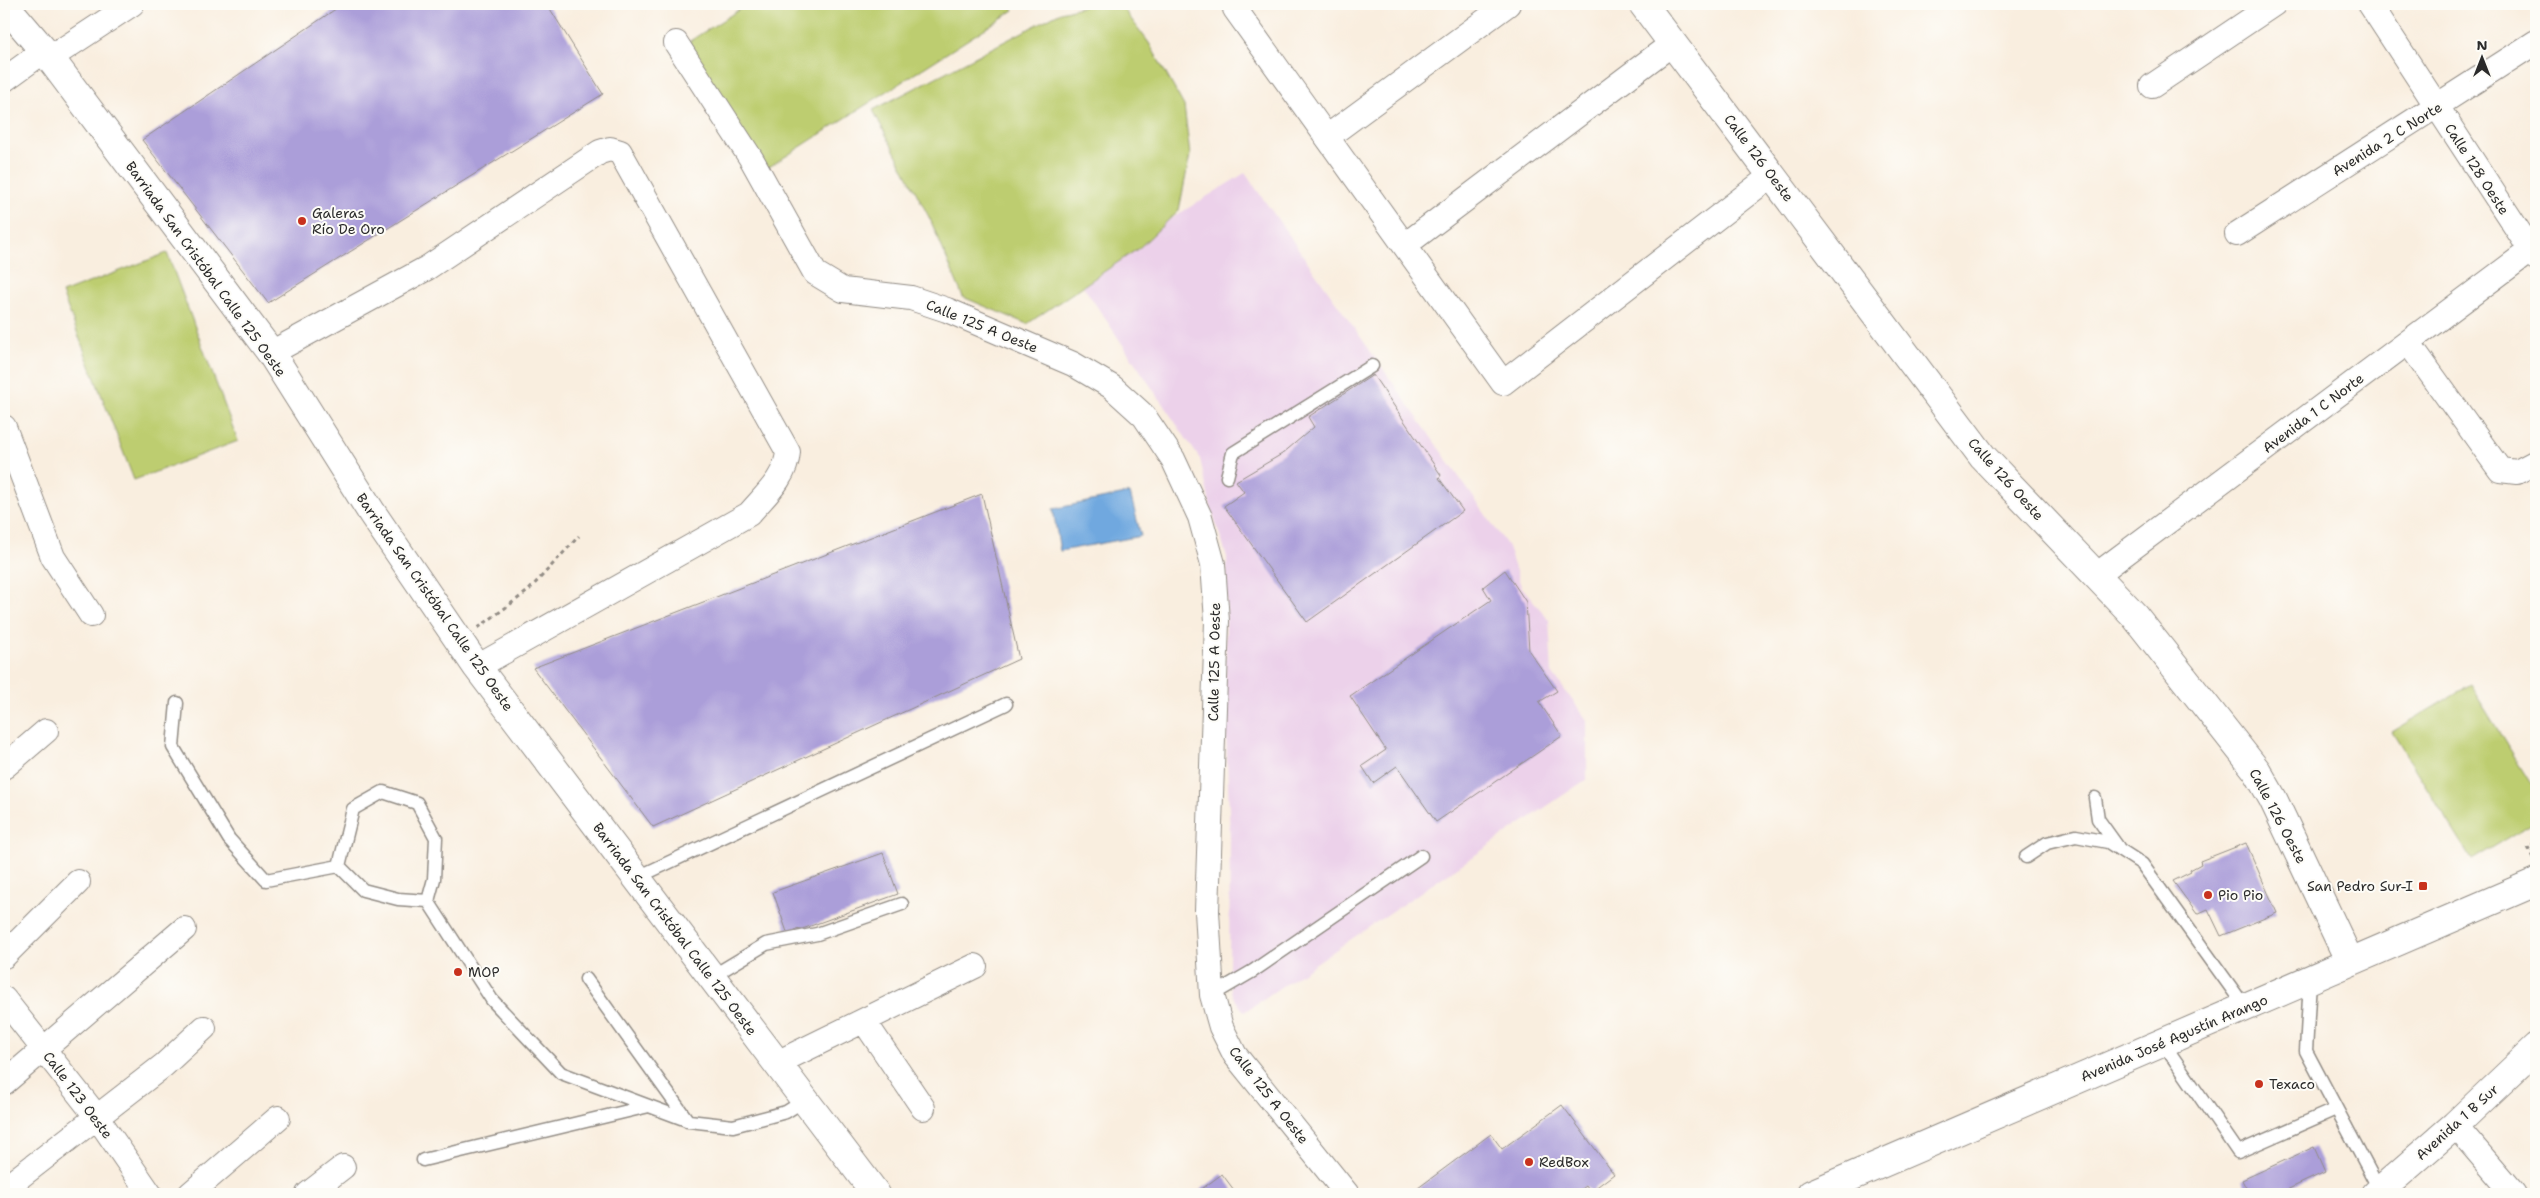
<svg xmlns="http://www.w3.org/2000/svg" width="2540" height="1198" font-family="'Shantell Sans',sans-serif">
  <rect width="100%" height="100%" fill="#fdfcf7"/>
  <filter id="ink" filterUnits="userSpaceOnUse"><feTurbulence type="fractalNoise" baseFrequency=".02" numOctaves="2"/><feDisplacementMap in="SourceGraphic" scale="10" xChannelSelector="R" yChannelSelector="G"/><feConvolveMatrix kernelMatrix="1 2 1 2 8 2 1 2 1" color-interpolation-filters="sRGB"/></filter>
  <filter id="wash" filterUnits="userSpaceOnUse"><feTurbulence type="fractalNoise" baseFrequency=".0096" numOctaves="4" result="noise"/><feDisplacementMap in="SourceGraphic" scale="20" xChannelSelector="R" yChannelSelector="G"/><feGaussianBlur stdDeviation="1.12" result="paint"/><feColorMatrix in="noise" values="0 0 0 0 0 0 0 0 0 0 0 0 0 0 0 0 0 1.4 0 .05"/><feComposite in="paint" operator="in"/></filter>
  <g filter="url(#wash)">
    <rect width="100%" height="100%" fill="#f9eedf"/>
    <path fill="#ecd1ea" d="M 1245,173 L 1507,545 L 1521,586 L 1549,620 L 1552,673 L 1587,720 L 1587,779 L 1244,1012 L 1232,995 L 1229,980 L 1230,839 L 1225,702 L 1227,557 L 1211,508 L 1200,459 L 1077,277 Z"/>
    <path fill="#bdcd6f" stroke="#747c4d" d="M 748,4 L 1010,4 L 1014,10 L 766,169 L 685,44 Z
      M 1092,4 L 1120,4 L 1149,43 L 1184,106 L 1190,155 L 1179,210 L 1139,248 L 1027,324 L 963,297 L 930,219 L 873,110 L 1061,12 Z
      M 167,253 L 238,441 L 134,480 L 62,293 Z
      M 2470,685 L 2536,791 L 2536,821 L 2472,860 L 2392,732 Z"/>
    <path fill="#6fa8df" stroke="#4d6a85" d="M 1130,493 L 1141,536 L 1060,551 L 1053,509 Z"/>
    <g id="blocks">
      <path fill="#ab9ed9" d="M 343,4 L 547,4 L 603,94 L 268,303 L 142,140 Z
        M 1373,375 L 1441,475 L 1439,478 L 1463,511 L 1307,622 L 1224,506 L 1244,492 L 1236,481 L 1282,454 L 1314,427 L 1308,417 Z
        M 982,494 L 1019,659 L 653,827 L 533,668 Z
        M 1505,570 L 1526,602 L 1529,651 L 1557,691 L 1539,702 L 1562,736 L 1436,822 L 1397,766 L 1373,783 L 1362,766 L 1386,750 L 1350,696 L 1491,600 L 1483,587 Z
        M 2246,843 L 2277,913 L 2221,936 L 2208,909 L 2197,914 L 2173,881 L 2191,872 L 2190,870 L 2201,864 L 2200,861 Z
        M 883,853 L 898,894 L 805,928 L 787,932 L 773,892 Z
        M 1562,1105 L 1614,1174 L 1590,1192 L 1586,1186 L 1575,1194 L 1410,1194 L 1491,1134 L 1502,1149 Z
        M 2314,1147 L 2325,1172 L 2278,1194 L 2249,1194 L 2242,1180 Z
        M 1222,1174 L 1237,1194 L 1195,1194 Z"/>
    </g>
  </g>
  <g filter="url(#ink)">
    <use href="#blocks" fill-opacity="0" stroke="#928c85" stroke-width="1"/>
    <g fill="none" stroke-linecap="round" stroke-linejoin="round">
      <g stroke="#928c85" stroke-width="15">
        <path id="lane" d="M 1227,477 L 1233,453 L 1372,366
          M 177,703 L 173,747 L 229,839 L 266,880 L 339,866
          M 2095,798 L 2098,819 L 2118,847
          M 2026,857 L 2047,843 L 2076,836 L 2108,842 L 2142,864 L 2245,1007
          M 636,878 L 1006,704
          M 428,901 L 398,899 L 363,890 L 339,866 L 353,809 L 383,792 L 417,803 L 436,838 L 434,879 L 428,901 L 492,1000 L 561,1073 L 689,1121 L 733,1126 L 786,1112 L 805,1100
          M 711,977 L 766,944 L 817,934 L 902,904
          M 586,979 L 688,1121
          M 2310,980 L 2306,1051 L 2380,1191
          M 1212,995 L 1253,971 L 1421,856
          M 2163,1043 L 2238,1152 L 2336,1109
          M 423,1160 L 649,1106"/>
      </g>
      <g stroke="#928c85" stroke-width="26">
        <path id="street" d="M 1241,4 L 1235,9 L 1503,383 L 1772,175
          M 2370,4 L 2536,258
          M 676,43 L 752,160 L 815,273 L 843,290 L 911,298 L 947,310 L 1073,364 L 1112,387 L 1144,416 L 1173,459 L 1200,517 L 1213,564 L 1217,621 L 1207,911 L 1212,995 L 1221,1027 L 1235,1055 L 1347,1194
          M 50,58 L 132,4
          M 4,80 L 44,51
          M 2152,86 L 2274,4
          M 1327,137 L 1508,4
          M 2237,234 L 2536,42
          M 1405,245 L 1673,43
          M 2408,342 L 2500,470 L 2517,472 L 2534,463
          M 271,353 L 427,268 L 600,152 L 610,149 L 620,152 L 788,452 C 786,478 765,495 749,514 L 477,667
          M 4,427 L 53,557 L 91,615
          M 2095,576 L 2531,250
          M 4,767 L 46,731
          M 4,956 L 78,882
          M 4,999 L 97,1117 L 150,1194
          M 864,1021 L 923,1108
          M 777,1063 L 975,966
          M 4,1083 L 184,929
          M 2455,1125 L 2514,1194
          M 4,1189 L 164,1065 L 204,1028
          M 190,1194 L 278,1118
          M 308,1194 L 343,1167"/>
      </g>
      <g stroke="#928c85" stroke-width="30">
        <path id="secondary" d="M 4,4 L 50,58 L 271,353 L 372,513 L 477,667 L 876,1194
          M 1643,4 L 1983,457 L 2134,615 L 2257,771 L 2273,799 L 2350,962
          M 1811,1194 L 2536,882
          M 2376,1194 L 2455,1125 L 2536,1048"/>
      </g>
      <path stroke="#928c85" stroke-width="3" stroke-dasharray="4 4" stroke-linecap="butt" d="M 478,628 L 528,591 L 579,536
        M 2533,858 L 2528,847 L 2536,843"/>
      <use href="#lane" stroke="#fff" stroke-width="12"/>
      <use href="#street" stroke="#fff" stroke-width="24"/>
      <use href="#secondary" stroke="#fff" stroke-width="28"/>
    </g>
  </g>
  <g fill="#c8321e" stroke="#fdfcf7" stroke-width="2">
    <circle cx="302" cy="221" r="5"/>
    <rect x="2418" y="881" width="10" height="10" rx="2.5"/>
    <circle cx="2208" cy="895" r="5"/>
    <circle cx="458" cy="972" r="5"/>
    <circle cx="2259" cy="1084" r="5"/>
    <circle cx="1529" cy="1162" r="5"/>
  </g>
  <g text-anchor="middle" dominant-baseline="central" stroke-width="4" stroke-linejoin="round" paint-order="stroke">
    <g font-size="14" fill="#2b2b2b" stroke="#fdfcf7">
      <text transform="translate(2387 139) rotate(-32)">Avenida 2 C Norte</text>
      <text transform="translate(1759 158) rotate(53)">Calle 126 Oeste</text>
      <text transform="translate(2477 169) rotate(57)">Calle 128 Oeste</text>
      <text transform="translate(206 269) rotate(54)">Barriada San Cristóbal Calle 125 Oeste</text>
      <text transform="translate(982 326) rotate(22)">Calle 125 A Oeste</text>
      <text transform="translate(2313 413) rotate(-37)">Avenida 1 C Norte</text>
      <text transform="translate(2006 479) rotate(48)">Calle 126 Oeste</text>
      <text transform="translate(435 602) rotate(55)">Barriada San Cristóbal Calle 125 Oeste</text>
      <text transform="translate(1214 662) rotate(-89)">Calle 125 A Oeste</text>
      <text transform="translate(2278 816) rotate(62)">Calle 126 Oeste</text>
      <text transform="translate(675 929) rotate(53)">Barriada San Cristóbal Calle 125 Oeste</text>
      <text transform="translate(2174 1038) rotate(-23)">Avenida José Agustín Arango</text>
      <text transform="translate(78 1095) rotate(53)">Calle 123 Oeste</text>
      <text transform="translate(1269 1095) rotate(52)">Calle 125 A Oeste</text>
      <text transform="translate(2457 1122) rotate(-42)">Avenida 1 B Sur</text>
    </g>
    <g font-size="14" fill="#2b2b2b" stroke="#fdfcf7" text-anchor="start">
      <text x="312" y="213">Galeras<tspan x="312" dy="16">Río De Oro</tspan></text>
      <text x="2413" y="886" text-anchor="end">San Pedro Sur-I</text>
      <text x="2218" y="895">Pio Pio</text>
      <text x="468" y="972">MOP</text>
      <text x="2269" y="1084">Texaco</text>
      <text x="1539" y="1162">RedBox</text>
    </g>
  </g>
  <rect width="2540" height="1198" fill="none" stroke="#fdfcf7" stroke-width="20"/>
  <g transform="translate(2482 58)" stroke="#fdfcf7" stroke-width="4" paint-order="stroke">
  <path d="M0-4L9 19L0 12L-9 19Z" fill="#2b2b2b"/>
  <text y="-8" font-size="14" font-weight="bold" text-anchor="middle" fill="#2b2b2b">N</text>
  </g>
</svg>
